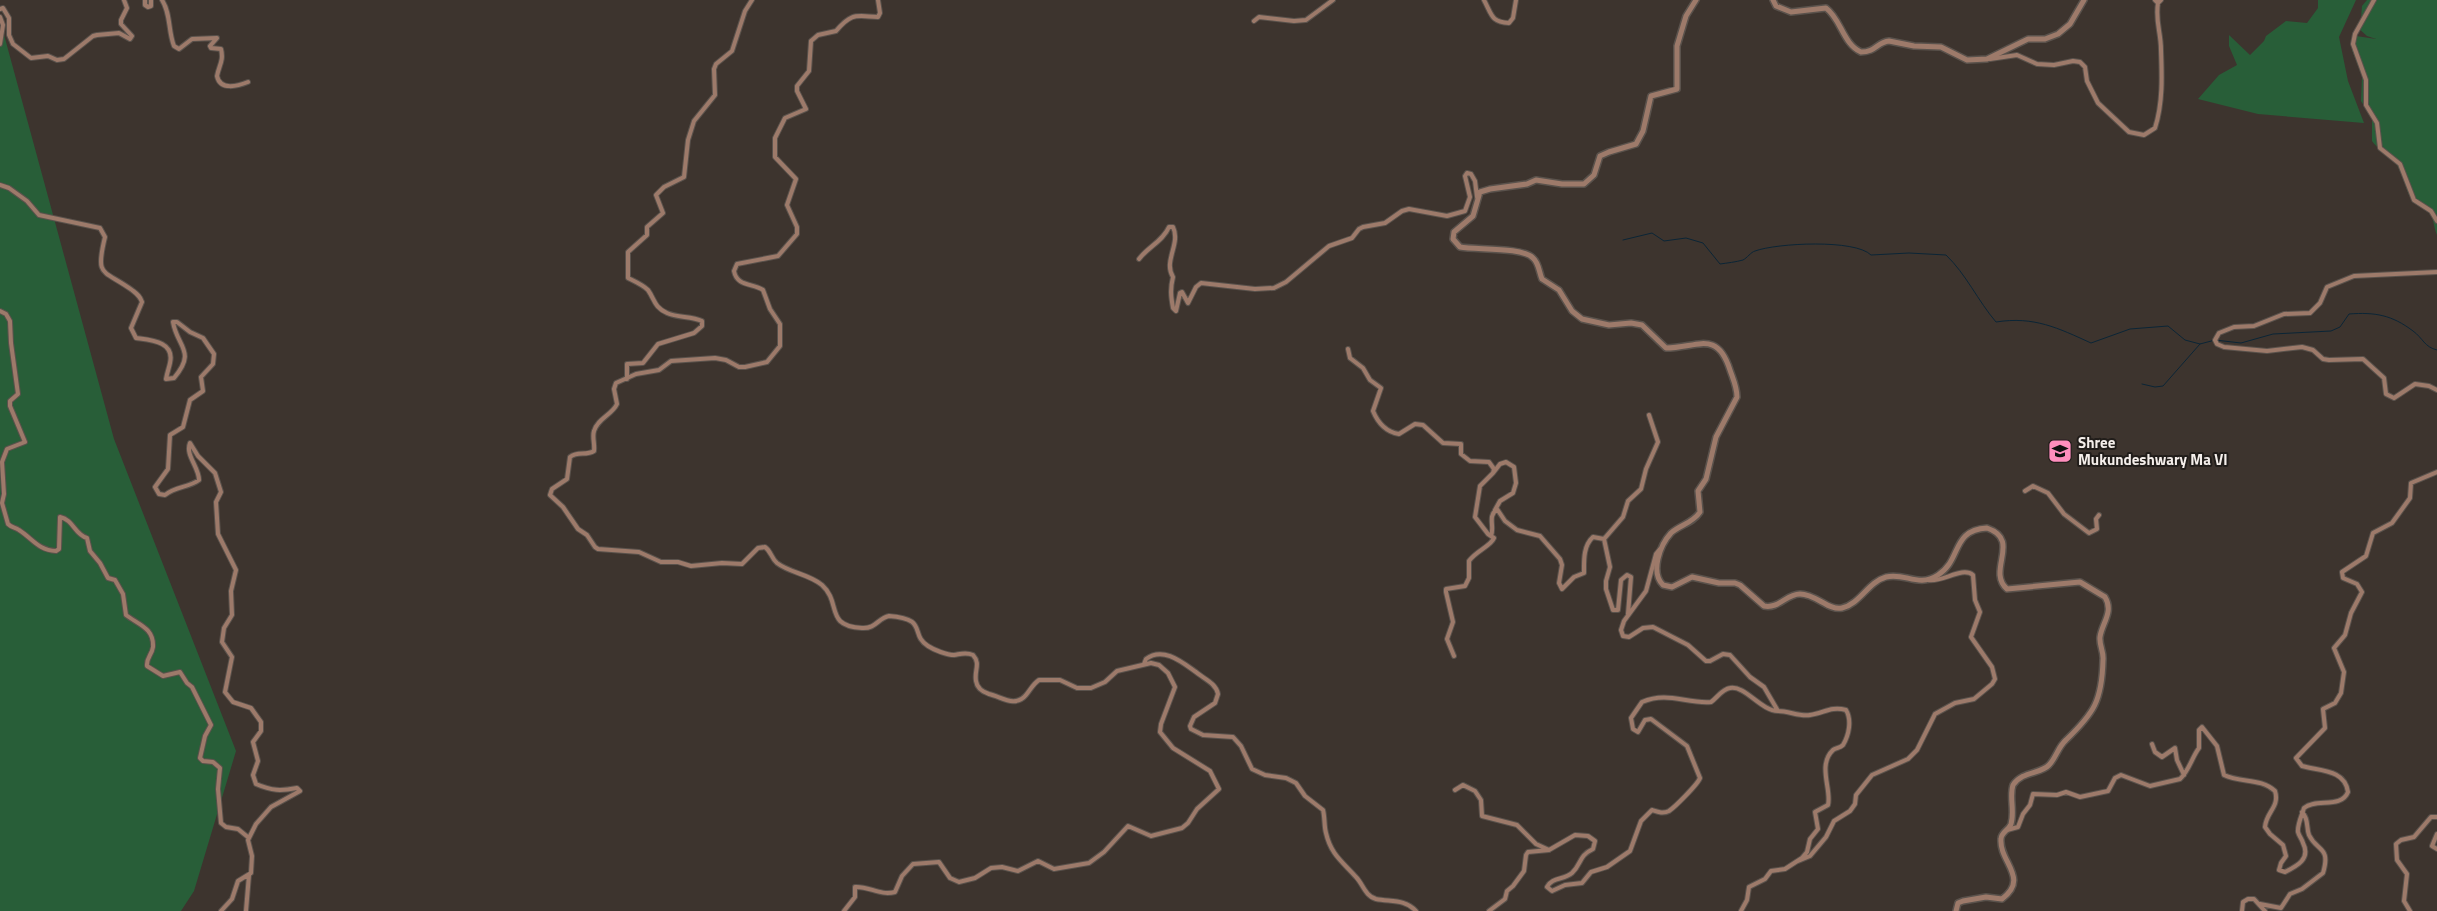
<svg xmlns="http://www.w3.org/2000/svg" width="2437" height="911" font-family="'Titillium Web',sans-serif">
  <rect width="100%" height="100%" fill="#3d342e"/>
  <path fill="#285e38" d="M 2318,0 L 2356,0 L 2339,37 L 2348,81 L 2364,123 L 2258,114 L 2198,99 L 2219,75 L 2237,65 L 2229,46 L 2229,35 L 2250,55 L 2264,41 L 2266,36 L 2286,21 L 2307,23 L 2318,8 Z
    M 2367,0 L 2437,0 L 2437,235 C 2433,226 2434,216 2427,207 C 2422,202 2414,201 2409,195 C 2405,185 2400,167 2393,159 C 2387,152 2377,149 2372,141 L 2372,119 L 2361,101 L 2362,76 L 2352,50 L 2353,39 L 2356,36 L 2376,39 L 2367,36 L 2357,27 L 2361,19 L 2362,6 Z
    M 0,20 L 114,439 L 236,751 L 194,891 L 181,911 L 0,911 Z"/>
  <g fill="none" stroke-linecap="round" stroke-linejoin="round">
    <path stroke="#0b2536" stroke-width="1" d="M 1623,240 L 1652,233 L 1664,241 L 1686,238 L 1703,243 L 1720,264 C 1727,263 1736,262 1743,260 C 1747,258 1751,252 1755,251 C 1777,243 1855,239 1871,255 L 1909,253 L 1946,255 C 1966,274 1978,301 1996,322 C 2034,316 2058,328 2091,343 L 2130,329 L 2168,326 L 2185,340 L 2200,344 L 2215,340 L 2241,343 L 2273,334 L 2331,331 L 2340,327 L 2349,314 C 2375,312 2392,315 2413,331 C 2423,338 2424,347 2437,350
      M 2142,384 L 2155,387 L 2163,386 L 2200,344"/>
    <g stroke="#5a524c" stroke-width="6">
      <path id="minor" d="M 145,0 L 145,5 L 148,7 L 151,6 L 151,0
        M 162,0 C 171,14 168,31 174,46 L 179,49 L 192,39 L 217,38 L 210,46 L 211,48 L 221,49 C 224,61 219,65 217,76 C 220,91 238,86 248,82
        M 1484,0 C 1492,15 1491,22 1509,23 L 1513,18 L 1516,0
        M 2155,0 L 2158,3 L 2161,0
        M 2374,0 L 2355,34 L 2353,44 L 2366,80 L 2366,105 L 2377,123 L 2380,148 L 2400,164 L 2414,200 L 2431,211 L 2437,221
        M 0,9 L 3,8 L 9,18 L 9,35 L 13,44 L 31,58 L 48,56 L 57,60 L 64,59 L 93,36 L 97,35 L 119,33 L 130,39 L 132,36 L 121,24 L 121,20 L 127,8 L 124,0
        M 0,17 L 3,25 L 0,44
        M 1254,21 L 1259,17 L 1294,21 L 1306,20 L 1333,0
        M 1990,59 L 2017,55 L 2037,64 L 2054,65 L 2073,61 L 2080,62 L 2085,67 L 2087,81 L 2098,103 L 2129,132 L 2144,135 L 2155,128 C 2163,103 2162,76 2161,50 C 2161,32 2155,21 2158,3
        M 0,185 L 9,188 L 27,201 L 39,215 L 100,228 L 105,237 C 95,278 103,269 132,290 C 137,294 140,296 142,302 L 131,328 L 136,338 C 150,340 175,341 170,363 C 169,368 167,373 166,379 L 174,378 C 197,351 177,347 173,322 L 177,322 L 190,332 L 203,338 L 214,354 L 213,364 L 201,377 L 203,391 L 190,400 L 183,427 L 170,435 L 168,469 L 155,487 L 159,494 L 165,495 C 176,486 188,488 199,480 C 199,467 185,455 190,443 L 198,456 L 215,473 L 221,492 L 216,502 L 218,534 L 236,570 L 231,591 L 232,615 L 224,628 L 222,642 L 232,657 L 225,692 L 233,702 L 251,708 L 261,722 L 261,731 L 253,742 L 258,761 L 253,775 L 256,784 C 272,791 281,791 297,788 L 300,791 L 271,807 L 256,824 L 248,840 L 252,856 L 251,873 L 238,881 L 232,899 L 221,911
        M 1139,259 C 1148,247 1163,241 1169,227 L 1173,227 C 1181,244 1163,261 1173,277 C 1170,289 1171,297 1173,308 L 1176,311 L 1180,293 L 1182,292 L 1188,303 L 1196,287 L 1201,283 L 1255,289 L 1274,288 L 1286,282 L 1329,246 L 1352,238 L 1359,229 L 1363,227 L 1385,223 L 1402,211 L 1409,209 L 1447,216 L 1465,211 L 1470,197 L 1465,176 L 1467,173 L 1471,174 L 1475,181 L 1477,197
        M 2437,272 L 2354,276 L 2327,287 L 2320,303 L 2310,313 L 2284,314 L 2254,326 L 2234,327 L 2219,333 L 2215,340 L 2217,344 L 2224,347 L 2267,351 L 2302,347 L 2313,350 L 2323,359 L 2329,360 L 2363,359 L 2384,378 L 2386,394 L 2394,398 L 2415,384 L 2429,386 L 2437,390
        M 0,311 L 6,314 L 10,321 L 11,343 L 18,394 L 10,401 L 10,406 L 25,442 L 7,449 L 2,462 L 4,494 L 2,503 L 8,524 C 12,528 15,527 19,530 C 33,539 38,550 56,551 L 59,549 L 60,517 C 74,520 74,534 87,538 L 90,551 L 100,563 L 108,578 L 115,580 L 123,594 L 126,615 C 139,625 154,628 153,647 C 152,655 146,658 147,666 L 163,676 L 180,672 L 187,683 L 192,687 L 211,725 L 205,736 L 200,758 L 203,761 L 213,762 L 220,768 L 218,789 L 221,823 L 226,827 L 238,829 L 249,838
        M 1348,349 L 1350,358 L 1363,368 L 1370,380 L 1381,388 L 1373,411 C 1378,423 1386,432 1399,434 L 1415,424 L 1423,425 L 1443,443 L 1461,444 L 1461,454 L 1470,461 L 1489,462 L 1494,469 L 1493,473 L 1480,486 L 1475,517 L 1488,534 L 1494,538 C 1491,546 1476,551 1469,561 L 1469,578 L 1465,586 L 1446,589 L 1446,592 L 1453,622 L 1447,639 L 1454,656
        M 627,379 L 627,364 L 643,363 L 658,344 L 694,333 L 702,326 L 702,321 C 691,316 678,318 667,313 C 654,307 655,300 648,290 C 643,285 634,281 628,278 L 628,252 L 647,235 L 647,227 L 663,213 L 656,195 L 664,187 L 684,177 L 688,140 L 694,121 L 715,95 L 714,69 L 716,64 L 732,51 L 745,11 L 752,0
        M 1493,473 L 1500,464 L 1506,462 L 1514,467 L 1516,483 L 1513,493 L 1500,501 L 1495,510
        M 2025,491 L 2033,486 L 2048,493 L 2064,514 L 2089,533 L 2097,529 L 2096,519 L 2099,515
        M 1491,536 C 1495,526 1487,517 1497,509 L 1505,521 L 1517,530 L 1540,536 L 1560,559 L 1562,565 L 1559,583 L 1562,589 L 1574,577 L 1584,573 C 1584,561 1583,546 1593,537 L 1604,539 L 1610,567 L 1606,581 L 1606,589 L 1613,610 L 1618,610 L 1621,580 L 1627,575 L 1631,577 L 1628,614
        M 1604,539 L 1623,517 L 1628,501 L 1641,489 L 1646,469 L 1658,442 L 1649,415
        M 1144,664 L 1146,659 C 1163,646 1182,662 1196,672 C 1204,679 1216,683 1218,694 L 1215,703 L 1194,717 L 1190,726 L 1191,729 L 1203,735 L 1233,737 L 1241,746 L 1252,769 L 1265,775 L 1286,778 L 1296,783 L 1305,796 L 1323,810 C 1325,818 1324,826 1326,833 C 1331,855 1343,862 1356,877 C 1363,884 1365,896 1376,899 C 1391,902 1405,899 1416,911
        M 2152,744 L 2155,752 L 2162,757 L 2175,748 L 2177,760 L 2184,775
        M 1455,790 L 1463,785 L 1475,791 L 1481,800 L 1482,816 L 1517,825 L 1536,844 L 1549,850
        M 2007,830 L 2018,827 L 2023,814 L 2030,805 L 2033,794 L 2057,795 L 2066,792 L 2080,797 L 2108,791 L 2115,778 L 2121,775 L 2150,786 L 2180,779 C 2189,771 2192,757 2199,748 L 2199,730 L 2202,727 L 2217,746 L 2224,775 C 2241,783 2261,778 2275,791 C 2280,807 2266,812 2265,827 L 2270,834 L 2283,845 L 2286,856 L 2281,863 L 2279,870 L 2285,872 C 2297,866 2311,859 2303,843 C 2302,839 2299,836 2298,832 C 2297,825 2302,815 2304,808 C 2316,798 2341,809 2348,792 C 2345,769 2319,771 2302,766 L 2296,758 L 2325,728 L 2323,709 L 2335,703 L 2341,693 L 2344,672 L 2334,648 L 2345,635 L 2351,613 L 2362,592 L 2357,584 L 2343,578 L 2342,572 L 2366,556 L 2373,533 L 2392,523 L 2410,498 L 2411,483 L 2437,472
        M 2437,834 L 2432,846 L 2437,849
        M 1798,861 L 1810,856 L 1826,837 L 1834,821 L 1850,811 L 1855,804 L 1856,795 L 1872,775 L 1908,759 L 1917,750 L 1935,714 L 1955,703 L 1974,699 L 1992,684 L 1995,679 L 1992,667 L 1971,637 L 1980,612 L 1975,600 L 1973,575 C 1962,566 1942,583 1928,580
        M 2260,904 L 2281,908 L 2290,894 L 2302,889 L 2323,873 C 2331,846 2317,852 2309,835 C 2306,827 2309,819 2302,812
        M 246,911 L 249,875
        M 844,911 L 855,897 L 855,887 C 869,886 880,896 895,892 L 902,876 L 913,864 L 939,862 L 950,878 L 959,882 L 975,878 L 991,868 L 1002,867 L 1018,871 L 1038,861 L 1054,869 L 1089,863 L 1104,852 L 1128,826 L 1151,836 L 1182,828 L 1188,823 L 1197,809 L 1219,789 L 1210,771 L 1173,748 L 1160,732 L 1161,724 L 1175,687 L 1168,673 L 1159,665 L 1151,663 L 1117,671 L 1105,682 L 1091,688 L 1077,688 L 1060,680 L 1039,680 C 1033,684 1031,689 1026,695 C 1015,708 1002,697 989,694 C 983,692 977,688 976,681 C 974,670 981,664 973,655 C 966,652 961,654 954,655 C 947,655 934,650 928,646 C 909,634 929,619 889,616 C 878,618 876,629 862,628 C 824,626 842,603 822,585 C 809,574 790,573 777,563 C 771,558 771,551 765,547 L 758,548 L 742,564 L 722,563 L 691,566 L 678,562 L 661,562 L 639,552 L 598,549 L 595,547 L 587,535 L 578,529 L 563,507 L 550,495 L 552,489 L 567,479 L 570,457 C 578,451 586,456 594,451 C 595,444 592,437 594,431 C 598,418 612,415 617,404 L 614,389 L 616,383 L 636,374 L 659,370 L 671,361 L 715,358 L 726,360 L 739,367 L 745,367 L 767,362 L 780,346 L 780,324 L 770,309 L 763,290 C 753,283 737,287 734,271 L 737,264 L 778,256 L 797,234 L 797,227 L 787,205 L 796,179 L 775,157 L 775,138 L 785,118 L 806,109 L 797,91 L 797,86 L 809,71 L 811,41 L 818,35 L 836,31 C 852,12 856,16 878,17 L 880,13 L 878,0
        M 1489,911 L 1505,899 L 1507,891 L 1513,886 L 1524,871 L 1526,855 L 1528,852 L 1549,850 L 1575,835 L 1588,836 L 1595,841 L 1593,849 C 1578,856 1582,864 1572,873 C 1564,880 1552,877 1547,887 L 1552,891 L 1565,885 L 1582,883 L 1591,872 L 1607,867 L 1630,851 L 1641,821 L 1652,810 C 1658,812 1663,814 1669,811 C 1675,807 1698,784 1700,778 L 1687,746 L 1651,719 L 1645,720 L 1638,732 L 1633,729 L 1631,718 L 1642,702 C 1668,691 1686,704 1711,702 C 1717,698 1722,689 1730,688 C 1745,685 1761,711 1778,711 L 1764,687 L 1750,677 L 1730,655 L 1723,654 L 1710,661 L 1706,661 L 1688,645 L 1653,627 L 1643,628 L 1629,637 L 1623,636 L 1621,630 L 1624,621 L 1646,591 L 1656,554 L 1660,549
        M 1741,911 L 1747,900 L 1749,887 L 1765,879 L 1771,871 L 1785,869 L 1802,858 L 1807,852 L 1810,839 L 1818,829 L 1815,812 L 1828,805 C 1832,790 1817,765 1833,750 C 1836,748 1840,748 1843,745 C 1849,735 1852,720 1846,710 C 1831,706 1824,713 1810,715 C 1800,717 1789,711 1778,711
        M 2242,911 L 2243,902 L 2248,899 L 2254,899 L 2265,911
        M 2410,911 L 2404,901 L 2407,874 L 2397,860 L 2396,844 L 2401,840 L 2414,837 L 2431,817 L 2437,817"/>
    </g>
    <g stroke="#5a524c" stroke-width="8">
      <path id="tertiary" d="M 1696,0 L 1686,16 L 1677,46 L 1677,89 L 1651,96 L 1643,131 L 1636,144 L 1609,152 L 1600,156 L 1594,175 L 1584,184 L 1562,184 L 1536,180 L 1527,184 L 1490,189 L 1480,192 L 1473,216 L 1454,232 L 1453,239 L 1460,247 C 1476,250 1523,247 1533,258 C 1539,263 1539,272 1542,279 L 1559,290 L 1572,311 L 1582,319 L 1609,325 L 1631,323 L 1642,325 L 1666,348 C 1697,348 1717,329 1730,370 C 1733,379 1737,387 1737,397 L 1716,437 L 1706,479 L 1698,491 L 1700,512 C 1693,523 1680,525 1671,533 C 1660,545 1650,572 1663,585 L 1672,587 L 1692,577 L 1719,583 L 1735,583 L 1740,585 L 1764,606 C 1779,609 1786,594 1800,594 C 1816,594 1829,611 1842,608 C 1860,604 1868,582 1886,577 C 1905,572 1918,588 1938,575 C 1962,560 1951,530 1987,528 C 2022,540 1986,571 2007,589 L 2080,582 L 2105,597 C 2114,612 2102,623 2100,637 C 2099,645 2104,652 2103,660 C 2102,701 2094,713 2066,740 C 2058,747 2056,758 2049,765 C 2041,774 2022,771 2013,785 C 2009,797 2015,811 2011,824 C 2009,830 2001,832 2001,839 C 1999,862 2030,878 2002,899 L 1986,897 L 1963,901 L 1958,903 L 1956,911
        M 1773,0 L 1776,6 L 1791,12 L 1826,8 C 1841,19 1843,44 1861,52 C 1876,52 1877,42 1889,41 L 1914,46 L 1941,47 L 1967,60 L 1987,59 L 2028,39 L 2045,39 L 2058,34 L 2070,24 L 2084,0"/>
    </g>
    <use href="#minor" stroke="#9d7a6a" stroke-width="4"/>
    <use href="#tertiary" stroke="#9d7a6a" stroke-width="5"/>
  </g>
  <defs>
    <g id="school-square" transform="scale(1.25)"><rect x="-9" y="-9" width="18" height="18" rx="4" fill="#fe8ebd" stroke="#211d1a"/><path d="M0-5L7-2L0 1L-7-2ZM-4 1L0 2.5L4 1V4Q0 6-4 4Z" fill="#111"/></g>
  </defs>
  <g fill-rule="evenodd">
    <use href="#school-square" x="2060" y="451"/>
  </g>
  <g text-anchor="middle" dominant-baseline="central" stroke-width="4" stroke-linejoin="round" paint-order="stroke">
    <g font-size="15" font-weight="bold" fill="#f5efeb" stroke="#211d1a" text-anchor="start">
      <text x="2078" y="442">Shree<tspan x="2078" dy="17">Mukundeshwary Ma VI</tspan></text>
    </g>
  </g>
</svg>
